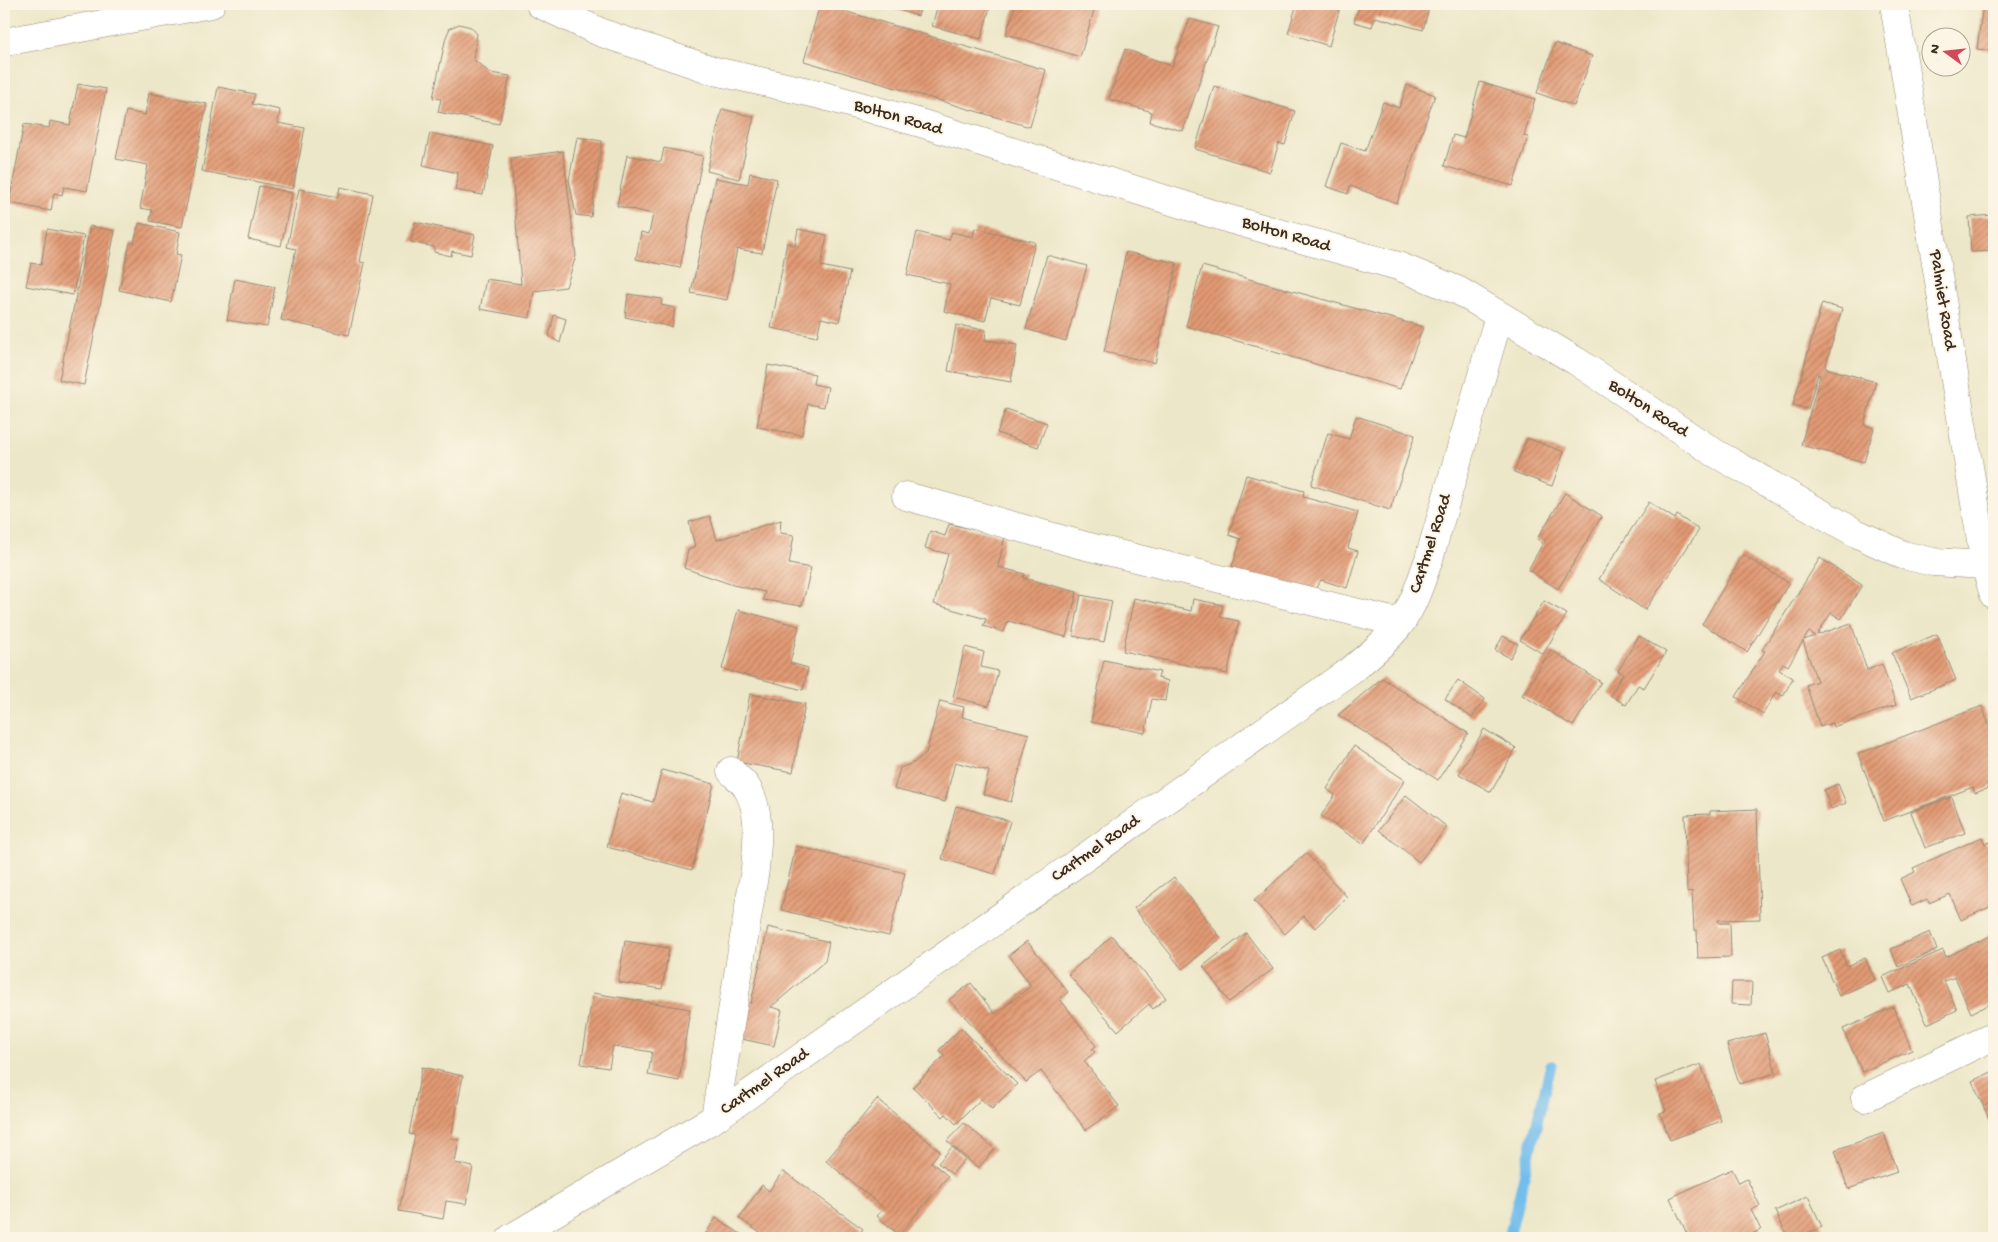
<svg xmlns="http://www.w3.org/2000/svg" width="1998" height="1242" font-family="'Gochi Hand',sans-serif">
  <defs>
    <pattern id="building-hatch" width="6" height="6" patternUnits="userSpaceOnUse" patternTransform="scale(1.25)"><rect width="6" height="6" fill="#e29a74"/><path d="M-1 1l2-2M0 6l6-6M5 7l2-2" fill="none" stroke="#b87e5f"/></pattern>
  </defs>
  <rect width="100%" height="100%" fill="#fcf5e5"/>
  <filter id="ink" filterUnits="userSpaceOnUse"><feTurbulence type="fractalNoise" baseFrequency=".02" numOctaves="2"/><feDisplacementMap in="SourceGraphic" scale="10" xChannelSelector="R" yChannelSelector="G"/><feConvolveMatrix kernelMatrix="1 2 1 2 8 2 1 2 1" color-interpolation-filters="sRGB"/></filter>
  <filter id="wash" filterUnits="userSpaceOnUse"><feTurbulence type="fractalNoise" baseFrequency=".0096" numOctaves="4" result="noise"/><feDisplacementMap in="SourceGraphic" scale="20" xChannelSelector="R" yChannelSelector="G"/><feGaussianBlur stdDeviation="1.12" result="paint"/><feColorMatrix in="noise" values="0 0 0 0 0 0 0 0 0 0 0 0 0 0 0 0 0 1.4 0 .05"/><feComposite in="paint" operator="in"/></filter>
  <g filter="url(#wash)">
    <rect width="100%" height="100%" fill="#ede7c9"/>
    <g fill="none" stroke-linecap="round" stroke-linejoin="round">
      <path stroke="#73bdec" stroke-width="11" d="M 1509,1238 L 1551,1065"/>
    </g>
    <g id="blocks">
      <path fill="url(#building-hatch)" fill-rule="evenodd" d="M 820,4 L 1046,70 L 1030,127 L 804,61 Z
        M 878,4 L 922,4 L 918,16 Z
        M 938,4 L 991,4 L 981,39 L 932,26 Z
        M 1016,4 L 1096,4 L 1080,57 L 1006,34 Z
        M 1193,4 L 1216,4 L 1215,10 Z
        M 1297,4 L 1341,4 L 1329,46 L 1288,33 Z
        M 1360,4 L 1414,4 L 1429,8 L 1423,30 L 1375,17 L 1372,27 L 1354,22 Z
        M 1983,4 L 1994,4 L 1994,51 L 1977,49 Z
        M 1190,19 L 1218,27 L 1183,131 L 1150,122 L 1152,112 L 1109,99 L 1125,49 L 1172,66 Z
        M 459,24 L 471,27 L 477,34 L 473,59 L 490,73 L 510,76 L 499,124 L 438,112 L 441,99 L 433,98 L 446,37 L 450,28 Z
        M 1555,43 L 1592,56 L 1574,106 L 1537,93 Z
        M 1480,82 L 1535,99 L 1524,136 L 1528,137 L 1513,186 L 1444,166 L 1453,135 L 1464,138 Z
        M 78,84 L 106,89 L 87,191 L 64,187 L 62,195 L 54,193 L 51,211 L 9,203 L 24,124 L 49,128 L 50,121 L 70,125 Z
        M 1407,85 L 1435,95 L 1397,203 L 1350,186 L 1348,194 L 1326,186 L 1341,143 L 1365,151 L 1383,102 L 1399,108 Z
        M 1214,86 L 1295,111 L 1285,145 L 1279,143 L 1270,172 L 1195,149 Z
        M 218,87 L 255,94 L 252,104 L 280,110 L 278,123 L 305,128 L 293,189 L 202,171 Z
        M 149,93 L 207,104 L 182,227 L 150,221 L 152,210 L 140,208 L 148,165 L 116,159 L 126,111 L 145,115 Z
        M 722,109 L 754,117 L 739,179 L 707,171 Z
        M 430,133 L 493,146 L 483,195 L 455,190 L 458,173 L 423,165 Z
        M 577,137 L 602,141 L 591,217 L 576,215 L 569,180 Z
        M 664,148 L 703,156 L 680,268 L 636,259 L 641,232 L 649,234 L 653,214 L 617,206 L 627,155 L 661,162 Z
        M 1994,148 L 1994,165 L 1993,165 L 1992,149 Z
        M 563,151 L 576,256 L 566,287 L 534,291 L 530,318 L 480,309 L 486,279 L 521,284 L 511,158 Z
        M 750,173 L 777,179 L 762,253 L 737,249 L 727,300 L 691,293 L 715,178 L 748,184 Z
        M 259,186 L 292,193 L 281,246 L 248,239 Z
        M 340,187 L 373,194 L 360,262 L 365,263 L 349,335 L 281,320 L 296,249 L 287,247 L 299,189 L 338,197 Z
        M 1994,215 L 1994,251 L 1971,252 L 1969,217 Z
        M 415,222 L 475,235 L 471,255 L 452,251 L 451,256 L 434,252 L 434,247 L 411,242 Z
        M 139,223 L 180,232 L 176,254 L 181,255 L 171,302 L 119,290 L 130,243 L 134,243 Z
        M 90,226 L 115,231 L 84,385 L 59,380 Z
        M 975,228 L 1035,242 L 1020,305 L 991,298 L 985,321 L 944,311 L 950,284 L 907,275 L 917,232 L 949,240 L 952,232 L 973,237 Z
        M 47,229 L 84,236 L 73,295 L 26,286 L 31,263 L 41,265 Z
        M 798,229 L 827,235 L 821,266 L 850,272 L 839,322 L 821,318 L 817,337 L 771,328 L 787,242 L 795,246 Z
        M 1126,252 L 1177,263 L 1155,363 L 1104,352 Z
        M 1047,255 L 1087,266 L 1066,341 L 1026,329 Z
        M 1202,266 L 1423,327 L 1400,389 L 1186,326 Z
        M 235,279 L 275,287 L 267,327 L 227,320 Z
        M 628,294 L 662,299 L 661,305 L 675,308 L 672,327 L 625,317 Z
        M 1822,303 L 1842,309 L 1825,368 L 1876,382 L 1864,425 L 1874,428 L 1864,462 L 1801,445 L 1820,375 L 1818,374 L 1808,409 L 1793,405 Z
        M 554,315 L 566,319 L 560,343 L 549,336 Z
        M 956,325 L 986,330 L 985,340 L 1017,345 L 1011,382 L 948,371 Z
        M 768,365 L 815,374 L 813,384 L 828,387 L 824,407 L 808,404 L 802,435 L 757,427 Z
        M 1006,409 L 1047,423 L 1038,447 L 997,433 Z
        M 1356,416 L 1415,435 L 1390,510 L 1311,485 L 1328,433 L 1349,439 Z
        M 1527,438 L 1564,452 L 1552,486 L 1514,472 Z
        M 1246,475 L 1304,491 L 1303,497 L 1358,512 L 1348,548 L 1358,551 L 1347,588 L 1321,580 L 1313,592 L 1230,573 L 1241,539 L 1229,535 Z
        M 1565,493 L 1602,516 L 1558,589 L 1528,570 L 1543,543 L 1537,539 Z
        M 1649,502 L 1675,519 L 1677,515 L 1699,530 L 1645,610 L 1599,579 Z
        M 710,516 L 717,540 L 781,520 L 780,533 L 794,535 L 789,564 L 811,568 L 802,606 L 763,600 L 765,592 L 733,585 L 684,568 L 688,550 L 695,547 L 689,522 Z
        M 949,524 L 1005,536 L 998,567 L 1025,574 L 1023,578 L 1077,592 L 1066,637 L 1008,621 L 1004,632 L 983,626 L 986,619 L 934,604 L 948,554 L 925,548 L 930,531 L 945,536 Z
        M 1743,555 L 1789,583 L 1747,652 L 1702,624 Z
        M 1820,558 L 1862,585 L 1841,619 L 1831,613 L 1817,635 L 1851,623 L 1867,670 L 1882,664 L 1896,705 L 1833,727 L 1832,723 L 1820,727 L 1806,685 L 1817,681 L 1803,641 L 1788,666 L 1783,663 L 1779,670 L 1793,678 L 1783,696 L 1776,692 L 1763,714 L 1736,697 L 1765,651 L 1762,650 ZM 1809,632 L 1815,636 L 1804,640 L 1804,639 Z
        M 1081,595 L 1112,601 L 1104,642 L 1073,636 Z
        M 1134,598 L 1191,611 L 1193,599 L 1223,605 L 1220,617 L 1239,621 L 1227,674 L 1123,651 Z
        M 1544,601 L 1567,614 L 1543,654 L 1520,640 Z
        M 738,610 L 799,626 L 790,663 L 808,668 L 803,690 L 722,669 Z
        M 1937,634 L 1956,680 L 1911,698 L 1892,653 Z
        M 1503,636 L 1518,644 L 1510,658 L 1495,650 Z
        M 1639,636 L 1666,652 L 1644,688 L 1638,685 L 1626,705 L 1610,695 L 1623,674 L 1618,671 Z
        M 965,647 L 984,652 L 981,667 L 998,671 L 989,706 L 953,697 Z
        M 1551,650 L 1601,682 L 1573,726 L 1522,695 Z
        M 1104,660 L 1160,672 L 1158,678 L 1168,681 L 1165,701 L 1152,699 L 1145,733 L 1091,722 Z
        M 1382,678 L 1468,733 L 1438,780 L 1338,715 Z
        M 1458,680 L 1485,699 L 1472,718 L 1445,699 Z
        M 750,694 L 805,704 L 793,772 L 737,762 Z
        M 940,701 L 964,707 L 962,717 L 1029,734 L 1011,802 L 983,794 L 989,771 L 955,762 L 945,802 L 894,789 L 900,768 L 915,762 L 926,753 Z
        M 1982,706 L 1994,739 L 1994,786 L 1975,793 L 1973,787 L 1884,821 L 1858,754 Z
        M 1484,729 L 1516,748 L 1491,792 L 1459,774 Z
        M 1354,746 L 1405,780 L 1363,844 L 1321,816 L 1335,795 L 1327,789 Z
        M 662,770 L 714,784 L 692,870 L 607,847 L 621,793 L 653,802 Z
        M 1838,784 L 1846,803 L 1831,809 L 1824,790 Z
        M 1406,795 L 1447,827 L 1419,862 L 1379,830 Z
        M 1952,797 L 1965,833 L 1925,848 L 1911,812 Z
        M 956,806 L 1010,821 L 995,874 L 942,859 Z
        M 1757,809 L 1760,919 L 1718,920 L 1719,923 L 1730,923 L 1731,957 L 1698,958 L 1697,930 L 1694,930 L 1692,891 L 1687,892 L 1685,815 L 1710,814 L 1710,811 Z
        M 1982,837 L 1985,844 L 1993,841 L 1994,844 L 1994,905 L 1961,920 L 1950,894 L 1929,903 L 1927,899 L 1912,906 L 1900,879 L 1915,872 L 1913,868 Z
        M 796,846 L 905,873 L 889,936 L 781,910 Z
        M 1306,853 L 1347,897 L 1315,928 L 1304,916 L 1285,934 L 1254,901 Z
        M 1174,877 L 1221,938 L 1182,969 L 1134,908 Z
        M 768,927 L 829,942 L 825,961 L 771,1007 L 782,1010 L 774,1046 L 737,1038 L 745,1002 L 751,1003 Z
        M 1930,932 L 1937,950 L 1898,967 L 1891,949 Z
        M 1994,932 L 1994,1002 L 1971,1013 L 1955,977 L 1944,981 L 1957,1010 L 1927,1024 L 1910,984 L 1889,993 L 1882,977 L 1943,950 L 1946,957 L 1990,936 L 1989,935 Z
        M 1246,933 L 1273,969 L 1229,1002 L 1203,966 Z
        M 1112,936 L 1166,998 L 1153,1009 L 1149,1004 L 1118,1031 L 1068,974 Z
        M 625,941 L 669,948 L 662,989 L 618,982 Z
        M 1027,941 L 1068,992 L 1060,999 L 1096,1046 L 1092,1049 L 1095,1052 L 1084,1061 L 1119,1106 L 1086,1130 L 1041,1071 L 1026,1082 L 949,1000 L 971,983 L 995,1014 L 1031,986 L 1009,955 Z
        M 1840,950 L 1847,966 L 1865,958 L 1875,980 L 1839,996 L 1822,958 Z
        M 1732,982 L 1752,982 L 1751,1005 L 1731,1004 Z
        M 593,993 L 690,1009 L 679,1081 L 648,1075 L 652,1052 L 613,1046 L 609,1068 L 581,1064 Z
        M 1893,1007 L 1912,1050 L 1862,1072 L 1843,1029 Z
        M 961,1028 L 1017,1084 L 992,1109 L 981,1099 L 956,1124 L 946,1114 L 943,1117 L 913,1087 L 944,1056 L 939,1050 Z
        M 1765,1033 L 1776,1073 L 1739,1084 L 1727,1044 Z
        M 1701,1064 L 1721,1121 L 1670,1140 L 1660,1113 L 1666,1111 L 1655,1081 Z
        M 422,1067 L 463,1076 L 451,1138 L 459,1140 L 455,1163 L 473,1167 L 466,1204 L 446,1201 L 443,1219 L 399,1211 L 415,1135 L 409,1134 Z
        M 1994,1071 L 1994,1130 L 1972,1081 Z
        M 877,1099 L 940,1151 L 931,1162 L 948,1176 L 899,1235 L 877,1216 L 884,1208 L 826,1161 Z
        M 964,1123 L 995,1149 L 978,1168 L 947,1141 Z
        M 1884,1133 L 1897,1172 L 1848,1189 L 1835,1150 Z
        M 952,1147 L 965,1159 L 952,1174 L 938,1163 Z
        M 1732,1169 L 1739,1183 L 1747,1179 L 1760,1206 L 1751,1210 L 1761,1230 L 1742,1238 L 1689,1238 L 1670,1198 Z
        M 783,1171 L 863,1229 L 856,1238 L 767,1238 L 739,1218 L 762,1185 L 769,1191 Z
        M 1808,1196 L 1822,1227 L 1797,1238 L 1788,1238 L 1775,1211 Z
        M 716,1218 L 747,1238 L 703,1238 Z"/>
    </g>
  </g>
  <g filter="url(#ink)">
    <use href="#blocks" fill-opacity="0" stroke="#948874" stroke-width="1"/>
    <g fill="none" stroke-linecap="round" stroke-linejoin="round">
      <g stroke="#948874" stroke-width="29">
        <path id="minor" d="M 540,4 L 602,33 L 715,71 L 817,94 L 917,122 L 1229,219 L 1398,266 L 1459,291 L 1576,361 L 1715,453 L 1856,533 L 1903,555 L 1933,562 L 1985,565 L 1994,563
          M 1894,4 L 1985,565 L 1994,595
          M 4,42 L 211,4
          M 906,496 L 1082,545 L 1400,623
          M 1865,1098 L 1994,1036
          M 715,1118 L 755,869 C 757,844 762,812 747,788 C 744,782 736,777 731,771
          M 511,1238 L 715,1118 L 1351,670 C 1369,656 1386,642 1400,624 C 1414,605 1421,581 1429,559 L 1499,316"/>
      </g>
      <use href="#minor" stroke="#fff" stroke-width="28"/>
    </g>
  </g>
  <g text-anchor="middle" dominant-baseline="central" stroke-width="4" stroke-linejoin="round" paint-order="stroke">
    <g font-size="18" fill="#3b2a1e" stroke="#fcf5e5">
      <text transform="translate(898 118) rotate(16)">Bolton Road</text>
      <text transform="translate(1286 235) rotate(16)">Bolton Road</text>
      <text transform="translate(1942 300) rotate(81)">Palmiet Road</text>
      <text transform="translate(1648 409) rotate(33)">Bolton Road</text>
      <text transform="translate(1431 544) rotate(-72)">Cartmel Road</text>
      <text transform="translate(1096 849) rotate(-35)">Cartmel Road</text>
      <text transform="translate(765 1082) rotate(-35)">Cartmel Road</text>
    </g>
  </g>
  <rect width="1998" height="1242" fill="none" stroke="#fcf5e5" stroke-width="20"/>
  <g transform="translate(1946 52) rotate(285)"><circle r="24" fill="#fcf5e5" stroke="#afa495"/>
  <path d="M0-4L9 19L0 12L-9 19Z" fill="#d1495b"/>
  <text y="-8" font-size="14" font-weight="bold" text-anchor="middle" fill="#3b2a1e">N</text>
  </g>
</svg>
